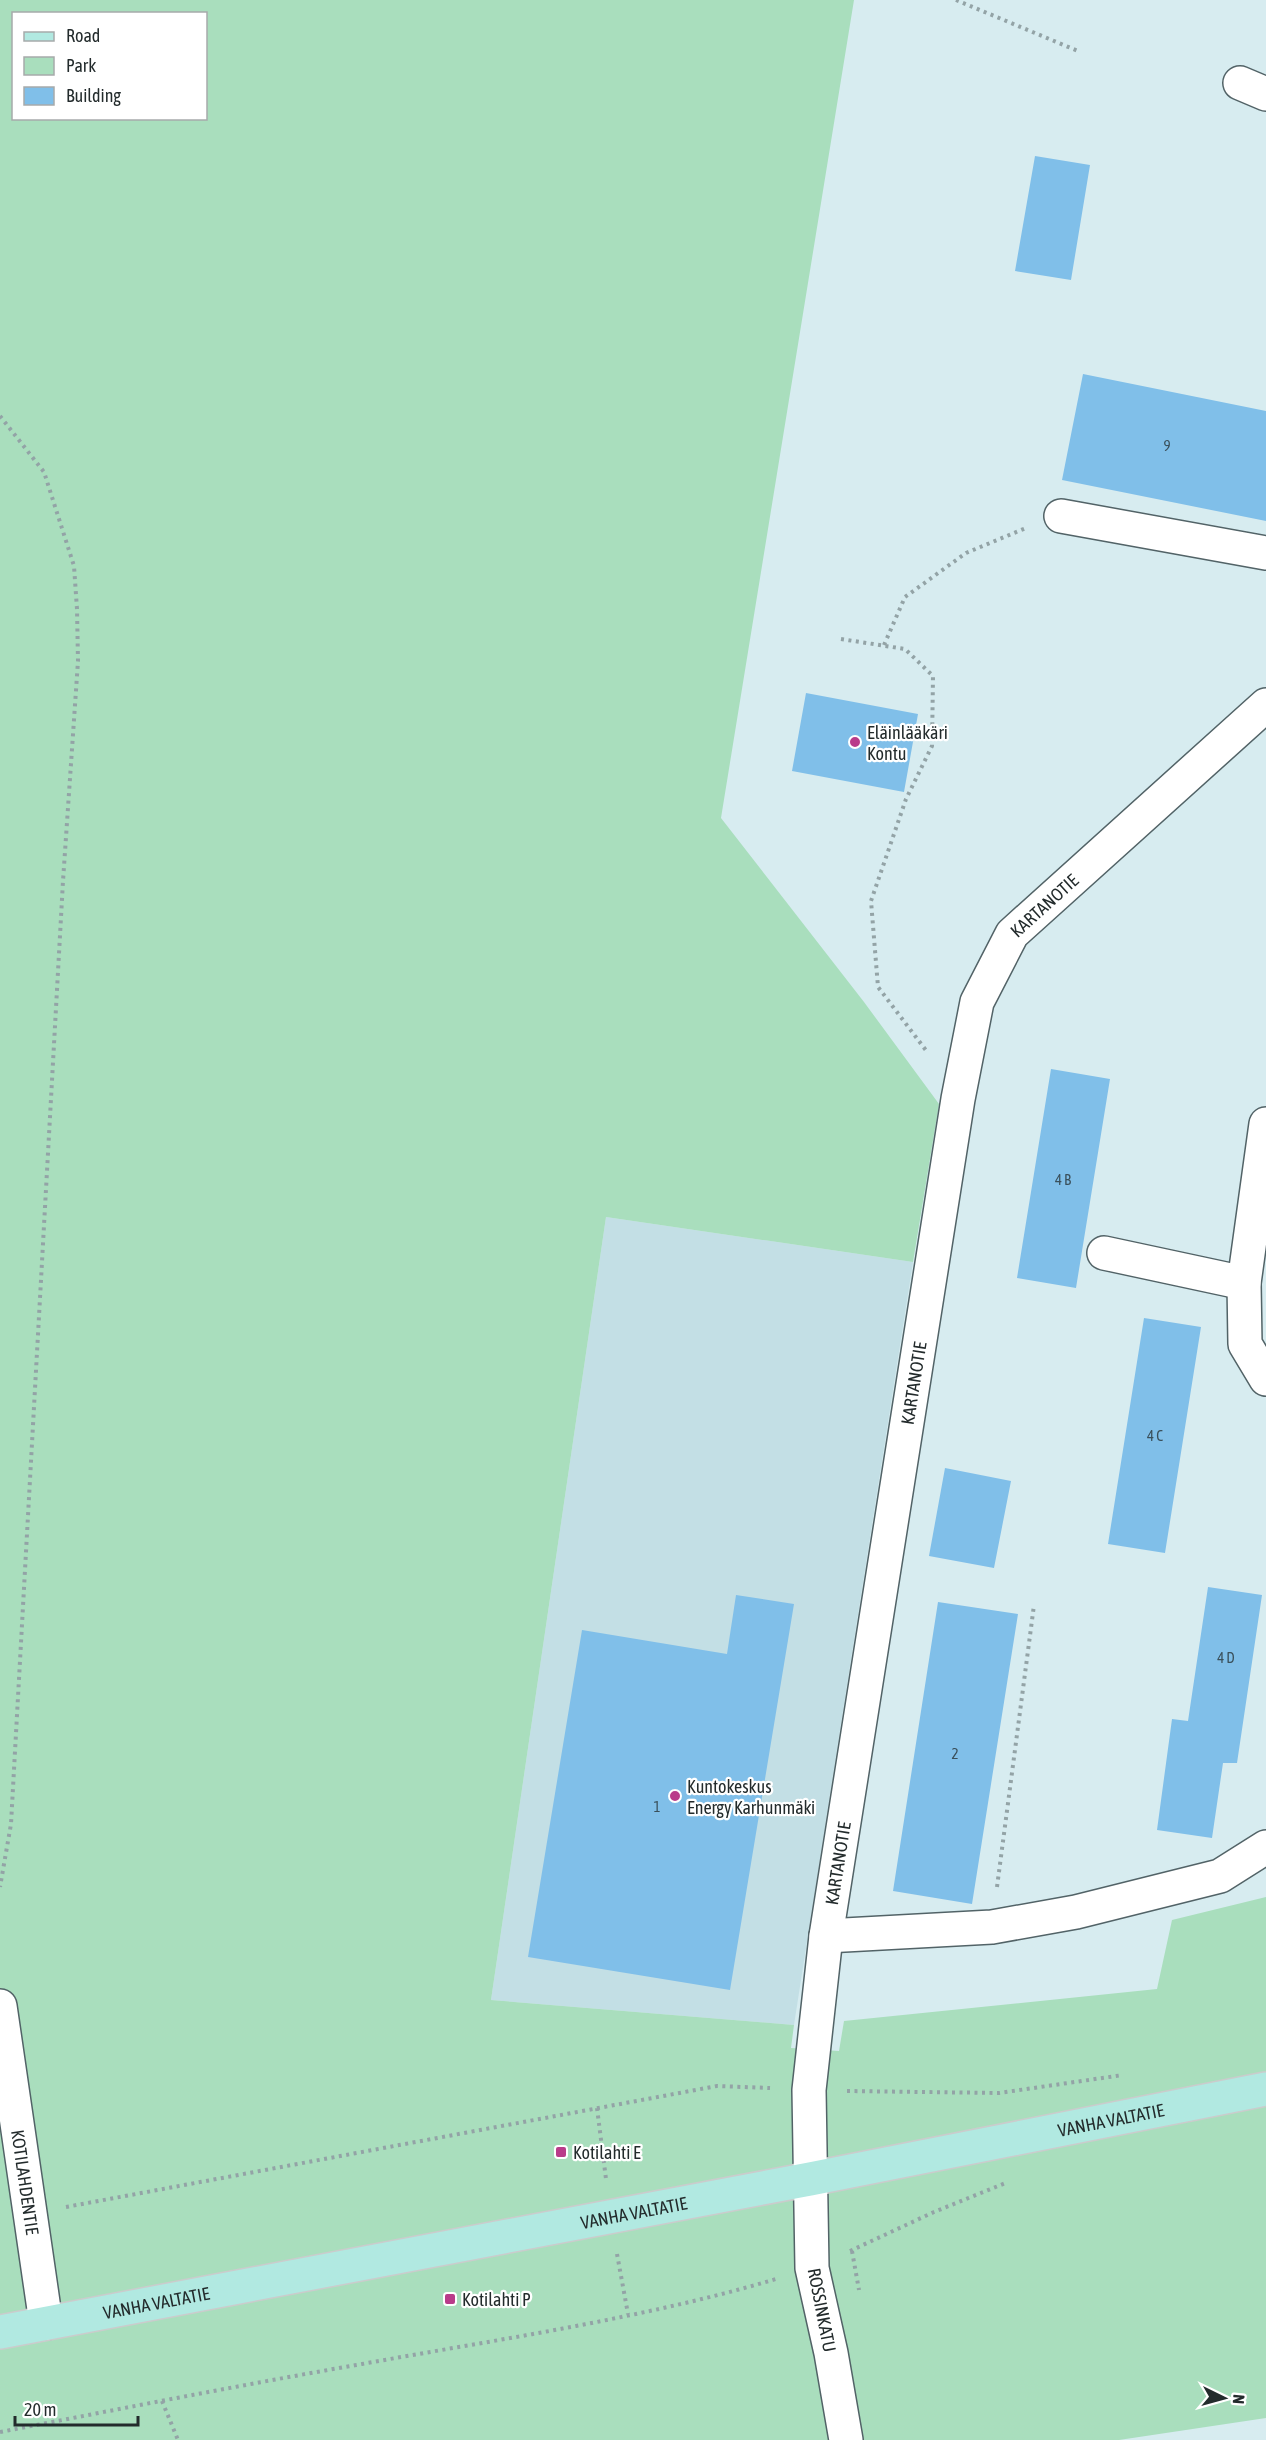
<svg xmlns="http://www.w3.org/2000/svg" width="1266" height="2440" font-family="'Asap Condensed',sans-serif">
  <rect width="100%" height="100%" fill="#d7ecf0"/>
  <path fill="#c3dfe5" d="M 606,1217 L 913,1262 L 794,2025 L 491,2000 Z"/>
  <path fill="#a9debd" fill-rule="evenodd" d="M 0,0 L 854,0 L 721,818 L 864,1002 L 939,1104 L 913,1262 L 606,1217 L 491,2000 L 794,2025 L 791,2048 L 839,2051 L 844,2021 L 1157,1989 L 1172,1920 L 1266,1897 L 1266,2418 L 1119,2440 L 0,2440 ZM 14,14 L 206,14 L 206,118 L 14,118 Z"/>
  <path fill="#80bfe9" d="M 1035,156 L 1090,165 L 1071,280 L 1015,271 Z
    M 1083,374 L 1266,411 L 1266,521 L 1062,480 Z
    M 806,693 L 918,714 L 904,792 L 792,771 Z
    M 1051,1069 L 1110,1079 L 1076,1288 L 1017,1278 Z
    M 1144,1318 L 1201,1327 L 1165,1553 L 1108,1544 Z
    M 945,1468 L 1011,1481 L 994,1568 L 929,1556 Z
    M 1208,1587 L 1262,1595 L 1237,1763 L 1223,1763 L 1212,1838 L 1157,1830 L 1172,1719 L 1188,1721 Z
    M 736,1595 L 794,1604 L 730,1990 L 528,1957 L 582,1630 L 727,1654 Z
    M 938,1602 L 1018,1614 L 972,1904 L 893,1891 Z"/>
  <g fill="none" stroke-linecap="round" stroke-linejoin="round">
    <g stroke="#526367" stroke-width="36">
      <g id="minor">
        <path d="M 1240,83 L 1266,94"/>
        <path d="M 1061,516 L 1266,553"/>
        <path d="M 1104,1253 L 1244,1283 L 1266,1124"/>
        <path d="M 1244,1283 L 1245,1344 L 1266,1379"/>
        <path d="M 826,1936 L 992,1927 L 1076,1912 L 1220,1876 L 1266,1847"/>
        <path id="s1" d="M 0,2006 L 46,2323"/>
        <path id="s2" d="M 846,2440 L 831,2353 L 812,2268 L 809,2090 L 826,1936 L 958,1099 L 977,1002 L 1012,934 L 1266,705"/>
      </g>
    </g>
    <g stroke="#cacccc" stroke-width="36">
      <g id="major">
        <path id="s3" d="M 0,2332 L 810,2179 L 1266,2089"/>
      </g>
    </g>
    <path stroke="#93a3a6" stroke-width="4" stroke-dasharray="3 4.5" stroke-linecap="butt" d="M 956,0 L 1078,51
      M 0,416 L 44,472 L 74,566 L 77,609 L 78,661 L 63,881 L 11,1824 L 0,1887
      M 841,639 L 905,649 L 933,676 L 932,746 L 906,799 L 871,901 L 878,987 L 928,1053
      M 884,645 L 905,597 L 966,553 L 1026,528
      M 997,1887 L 1034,1605
      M 847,2091 L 999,2093 L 1123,2075
      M 597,2108 L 606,2179
      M 66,2207 L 717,2086 L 770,2088
      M 850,2251 L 934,2212 L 1008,2182
      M 852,2251 L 859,2290
      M 617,2254 L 628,2314
      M 162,2401 L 178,2440
      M 0,2432 C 120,2409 241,2385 362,2364 C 500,2339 641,2319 776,2279"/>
    <use href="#minor" stroke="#fff" stroke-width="33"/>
    <use href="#major" stroke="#b1e9e1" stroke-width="33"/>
  </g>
  <g fill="#b93b8a" stroke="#fff" stroke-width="2">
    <circle cx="855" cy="742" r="6"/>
    <circle cx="675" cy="1796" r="6"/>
    <rect x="555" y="2146" width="12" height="12" rx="3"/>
    <rect x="444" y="2293" width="12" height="12" rx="3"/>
  </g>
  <g text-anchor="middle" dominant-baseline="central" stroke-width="4.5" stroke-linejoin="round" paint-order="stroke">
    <g font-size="15" fill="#3a505b">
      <text x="1167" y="445">9</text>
      <text x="1063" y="1179">4 B</text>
      <text x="1155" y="1435">4 C</text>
      <text x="1226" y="1657">4 D</text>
      <text x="955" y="1753">2</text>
      <text x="657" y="1806">1</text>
    </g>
    <g font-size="18" fill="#232b2c" stroke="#fff" text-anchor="start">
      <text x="867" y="732">Eläinlääkäri<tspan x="867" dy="21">Kontu</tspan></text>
      <text x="687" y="1786">Kuntokeskus<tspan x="687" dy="21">Energy Karhunmäki</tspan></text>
      <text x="573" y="2152">Kotilahti E</text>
      <text x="462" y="2299">Kotilahti P</text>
    </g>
    <g font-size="18" fill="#232b2c" stroke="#fff">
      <text stroke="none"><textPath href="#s2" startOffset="1574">KARTANOTIE</textPath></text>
      <text stroke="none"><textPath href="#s2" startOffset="1068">KARTANOTIE</textPath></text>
      <text stroke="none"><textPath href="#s2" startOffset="582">KARTANOTIE</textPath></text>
      <text stroke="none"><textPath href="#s3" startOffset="1131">VANHA VALTATIE</textPath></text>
      <text stroke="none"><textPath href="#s1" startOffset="178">KOTILAHDENTIE</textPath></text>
      <text stroke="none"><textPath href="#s3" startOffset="645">VANHA VALTATIE</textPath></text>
      <text stroke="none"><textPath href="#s3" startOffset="159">VANHA VALTATIE</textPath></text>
      <text transform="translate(822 2310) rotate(79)">ROSSINKATU</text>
    </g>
  </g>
  <rect x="12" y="12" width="195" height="108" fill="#ffffff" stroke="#a7aaab" stroke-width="1.5"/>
  <rect x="24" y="32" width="30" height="9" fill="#b1e9e1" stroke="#a7aaab" stroke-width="1.5"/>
  <text x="66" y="42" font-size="18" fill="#232b2c">Road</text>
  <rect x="24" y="57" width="30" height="18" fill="#a9debd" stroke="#a7aaab" stroke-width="1.5"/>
  <text x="66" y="72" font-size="18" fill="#232b2c">Park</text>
  <rect x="24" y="87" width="30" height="18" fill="#80bfe9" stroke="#a7aaab" stroke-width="1.5"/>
  <text x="66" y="102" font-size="18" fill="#232b2c">Building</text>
  <g transform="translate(1224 2398) rotate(95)" stroke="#ffffff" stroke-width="4.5" paint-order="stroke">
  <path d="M0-4.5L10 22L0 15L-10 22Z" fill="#232b2c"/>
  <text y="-9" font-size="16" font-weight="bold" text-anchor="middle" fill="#232b2c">N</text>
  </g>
  <path d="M15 2416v9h123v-9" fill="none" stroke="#232b2c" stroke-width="3"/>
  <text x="24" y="2416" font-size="18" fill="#232b2c" stroke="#ffffff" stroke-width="4.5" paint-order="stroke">20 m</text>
</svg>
